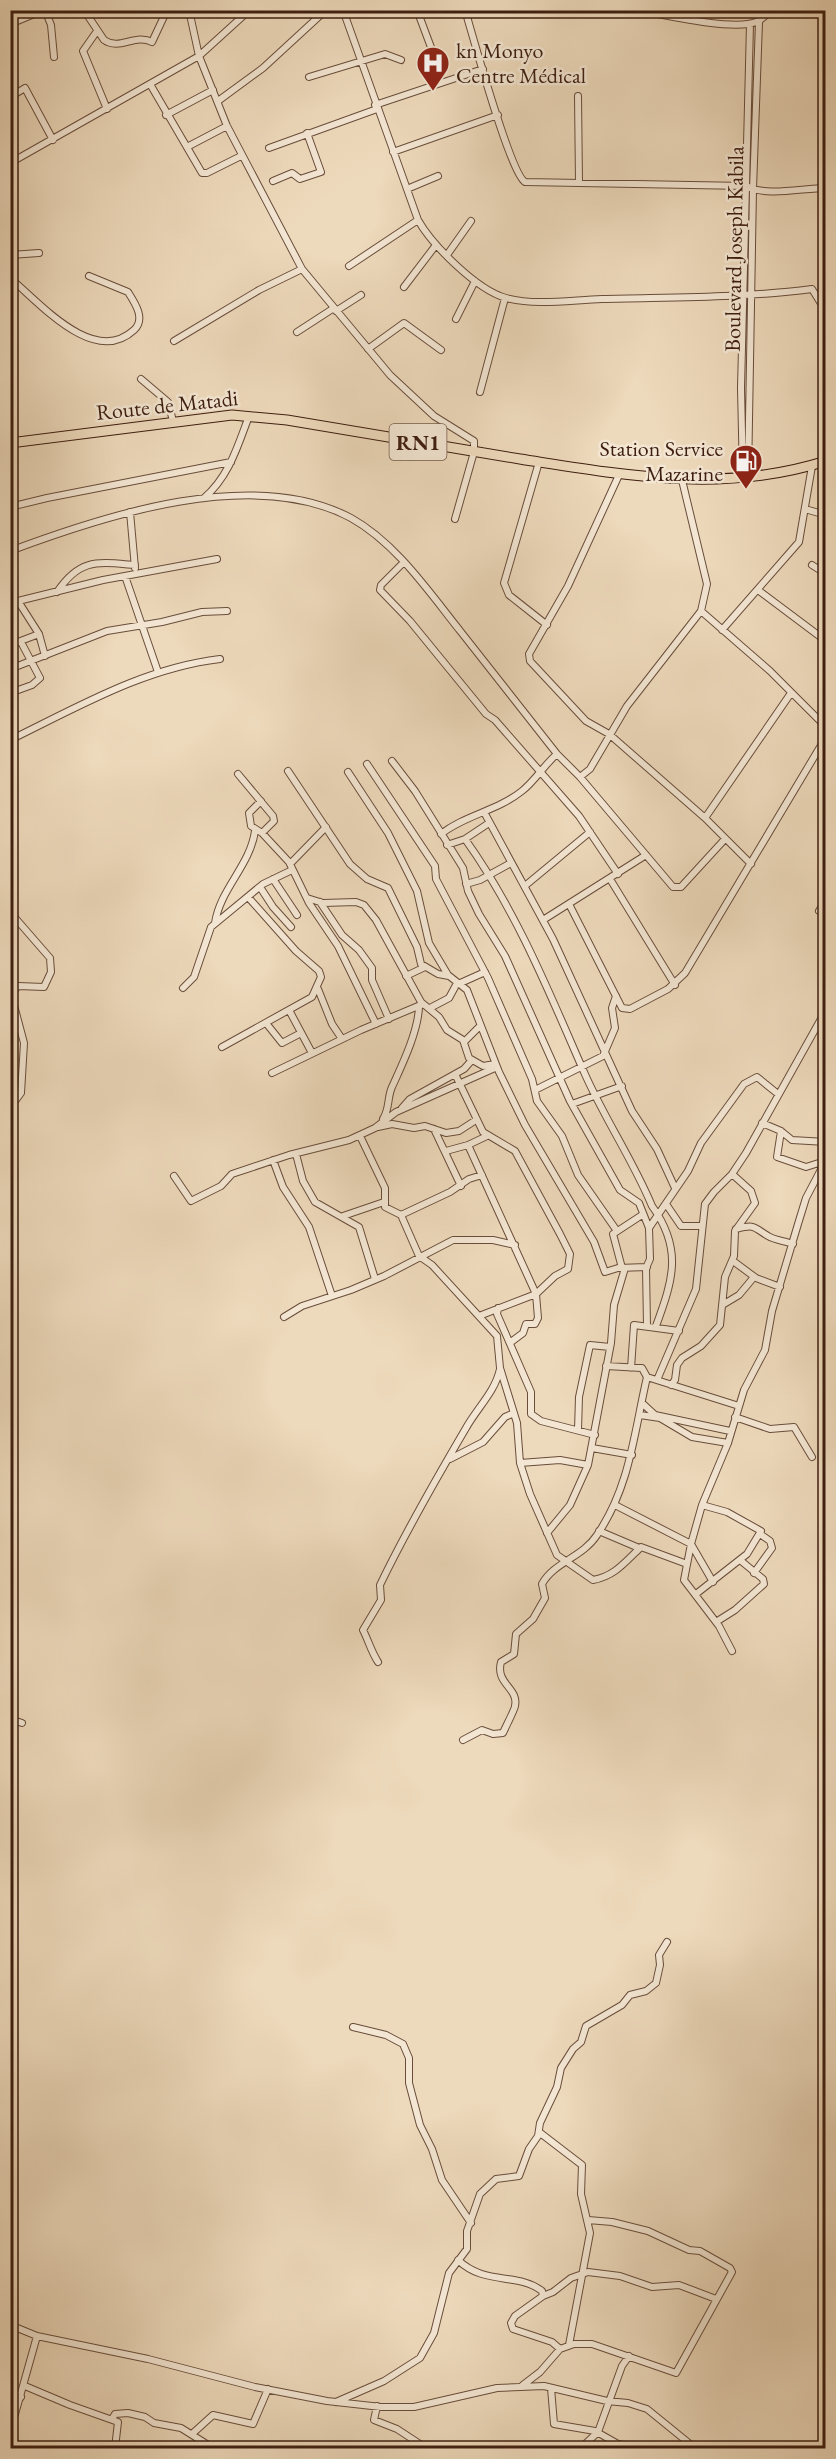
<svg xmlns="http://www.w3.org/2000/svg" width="836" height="2459" font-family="'EB Garamond',serif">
  <rect width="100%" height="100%" fill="#edd9bb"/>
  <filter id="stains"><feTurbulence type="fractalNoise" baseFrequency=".00333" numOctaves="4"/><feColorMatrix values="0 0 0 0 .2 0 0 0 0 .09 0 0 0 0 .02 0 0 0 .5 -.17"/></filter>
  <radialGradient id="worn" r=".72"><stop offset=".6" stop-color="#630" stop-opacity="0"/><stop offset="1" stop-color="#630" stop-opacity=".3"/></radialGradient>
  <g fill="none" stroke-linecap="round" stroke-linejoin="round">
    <g stroke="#694d3b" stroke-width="8">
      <path id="minor" d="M 45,10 L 51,25 L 54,57
        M 84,10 L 104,40 C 120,51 135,33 152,42 L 167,10
        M 189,10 L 199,56 L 227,126 L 302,269 L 390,375 L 434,416 L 474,441 L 474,452 L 455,519
        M 343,10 L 418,220 C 432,245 477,290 506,298 C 536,306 571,300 602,299 C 673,297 742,298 812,289 L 820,302 L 826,303
        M 417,10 L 432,50
        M 465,10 C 473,36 510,173 525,182 L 746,186 C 767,197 802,188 826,188
        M 638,10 C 664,15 734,31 756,22 C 762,20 766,15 771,10
        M 10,24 L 44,10
        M 97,31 L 83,51 L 107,109
        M 309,77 L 385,54 L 401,60
        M 150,84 L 202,173 L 207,173 L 241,156
        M 578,96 L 579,183
        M 10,97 L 25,88 L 53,140
        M 218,101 L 263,68 L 326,10
        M 375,105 L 483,69
        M 166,115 L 213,90
        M 187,147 L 227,126
        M 269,148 L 377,109
        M 393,152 L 498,115
        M 10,163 L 199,56 L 243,16
        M 273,181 L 292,173 L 300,179 L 321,172 L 307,133
        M 407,189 L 438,176
        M 10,255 L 39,253
        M 447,255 L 471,221
        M 349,266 L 418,220
        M 10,278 C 40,303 94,367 134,330 C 146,319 135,303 128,292 L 89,276
        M 404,287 L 436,245
        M 336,311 L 361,295
        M 456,319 L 475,281
        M 297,332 L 334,308
        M 174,341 L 259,290 L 302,269
        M 368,349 L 404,323 L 441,350
        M 141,379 L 168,402 L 173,421
        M 480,392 L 505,298
        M 539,462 L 504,583 L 509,595 L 547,625
        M 619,475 L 568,586 L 529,654 L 530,661 L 586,721 L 609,734 L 705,818 L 751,864
        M 748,477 L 753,189 L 759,22
        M 743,478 L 741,388 L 750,24
        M 682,480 L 707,584 L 701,611 L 770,671 L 826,727
        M 204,498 C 229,477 238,445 249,416
        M 10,507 L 47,498 L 231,462
        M 805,509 L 826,515
        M 130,512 L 135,568
        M 10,551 C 106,515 254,466 351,518 C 396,543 429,592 461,632 C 493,673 525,713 557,754 L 580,777 L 673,887 L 681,887 L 725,839
        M 403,563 L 381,585 L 380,590 L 410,621 L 486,714 L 495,720 L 579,816 L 618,874
        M 812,565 L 826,574
        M 125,576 L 158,672
        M 758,590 L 826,641
        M 57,592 C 80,558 97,562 135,565
        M 18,601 L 39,634 L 45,656
        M 10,603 L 103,580 L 217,559
        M 722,630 L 799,542 L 812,466
        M 10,645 L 39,634
        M 10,669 L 107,631 L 162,622 L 202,612 L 227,611
        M 10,693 L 32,685 L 40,678 L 21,642
        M 10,740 C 78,707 144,668 220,659
        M 392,761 L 415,791 L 463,868 L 468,891 L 479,914 L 505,956 L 570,1101 L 620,1190 L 639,1203 L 649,1228 L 650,1259 L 646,1268 L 647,1325
        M 367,764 L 435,866 L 436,879 L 488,978 L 532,1079 L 537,1101 L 562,1136 L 578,1175 L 617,1231
        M 288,771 L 350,864 L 367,879 L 388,888 L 417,947 L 421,964 L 438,974 L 449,976
        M 348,772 L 388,833 L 417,891 L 429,943 L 448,975 L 467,990 L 499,1072 L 525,1125 L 594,1242 L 605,1272 L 618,1268 L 647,1267
        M 238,774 L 273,816 L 274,821 L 262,833
        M 580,777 L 590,769 L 627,706 L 701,611
        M 261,801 L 249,813 L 251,826 L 262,833 L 289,862 L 309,903 L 338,946 L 376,1024
        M 484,812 L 553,939 L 632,1111 L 657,1149 L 675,1188
        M 705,818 L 791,693
        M 441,834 C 465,815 497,811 522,791 C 535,781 544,765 557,754
        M 465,839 C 516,910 549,992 584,1072 C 604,1118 633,1160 652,1206 C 683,1249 673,1280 656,1326
        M 447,845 L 465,839 L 489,823
        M 290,864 L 326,827
        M 273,879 L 297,915
        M 610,879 L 675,985
        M 466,884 L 480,880 L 511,863
        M 526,885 L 590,832
        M 260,887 L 273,907 L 291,927
        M 307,898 L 323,903 L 356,902 L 364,905 L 376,920 L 421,1002 L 439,1017 L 447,1030 L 463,1040 L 469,1058 L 483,1066 L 495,1064
        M 320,902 L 342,935 L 359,950 L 372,968 L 372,980 L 389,1019
        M 569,904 L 622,1008 L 630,1009 L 668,989 L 685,973 L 826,737
        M 819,911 L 826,900
        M 10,912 L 50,958 L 51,972 L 44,987 L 18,986 L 11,994 L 24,1043 L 21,1093 L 10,1108
        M 543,920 L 646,855
        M 215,923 C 220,889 250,866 255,831
        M 406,976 L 425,967
        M 183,988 L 194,977 L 211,927 L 263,884 L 292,870
        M 318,989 L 332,1024 L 342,1039
        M 430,1008 L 449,998 L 456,985 L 485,972
        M 289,1010 L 312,1053
        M 266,1023 L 282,1043 L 301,1033
        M 464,1042 L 480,1026
        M 222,1047 L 312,997 L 321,977 L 319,971 L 296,951 L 248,897
        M 272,1073 L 361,1030 L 423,1004
        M 455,1074 L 483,1132 L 515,1151 L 560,1234 L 570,1254 L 568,1269 L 555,1276 L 536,1294 L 479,1316
        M 535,1090 L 603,1056 L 615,1028 L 612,1008 L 616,996
        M 572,1104 L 622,1086
        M 402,1108 L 410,1099 L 464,1069 L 472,1060
        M 383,1119 C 390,1108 387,1098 392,1087 C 402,1065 418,1032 419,1007
        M 762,1123 L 781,1131 L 792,1140 L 826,1142
        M 378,1127 L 392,1124 L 414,1128 L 425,1126 L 446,1133 L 459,1131 L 476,1120
        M 434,1129 L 461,1186
        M 781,1131 L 777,1157 L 806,1167 L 825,1161
        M 360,1136 L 385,1188 L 385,1207 L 401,1215 L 419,1256 L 432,1265 L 497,1336 L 500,1368 L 517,1423 L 520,1463 L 530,1494 L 557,1555 L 593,1580 C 615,1576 625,1562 641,1547 L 687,1564
        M 468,1145 L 536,1294 L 538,1318 L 535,1324 L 526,1324 L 523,1333 L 511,1342
        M 446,1151 L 468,1145 L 487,1136
        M 296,1154 L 303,1181 L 315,1202 L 359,1227 L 375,1279
        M 273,1160 L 283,1187 L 309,1227 L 332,1296
        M 174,1176 L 191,1201 L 221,1186 L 232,1174 L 289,1155 L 349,1140 L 375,1128 L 396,1112 L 497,1067
        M 666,1204 L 681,1226 L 701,1226
        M 401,1215 L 450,1192 L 469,1179 L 482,1175
        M 343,1216 L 384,1202
        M 649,1228 L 688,1171 L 701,1143 L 744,1084 L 757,1077 L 778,1094
        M 736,1229 C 756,1224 753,1227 768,1236 C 774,1240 785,1241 793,1244
        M 733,1261 L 756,1278 L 780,1287
        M 622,1268 L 613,1234 L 642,1215
        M 724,1304 L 739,1295 L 754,1277
        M 498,1308 L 497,1314 L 531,1392 L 531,1414 L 541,1421 L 595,1435
        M 284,1317 L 302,1306 L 351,1290 L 384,1276 L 453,1240 L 493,1240 L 515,1245
        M 631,1368 L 634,1325 L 679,1331
        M 647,1377 L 739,1406
        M 657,1380 L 696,1289 L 705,1204 L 714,1192 L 732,1174 L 746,1153 L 826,1010
        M 671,1385 L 675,1380 L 677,1365 L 682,1358 L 701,1346 L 720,1325 L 725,1277 L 734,1256 L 735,1231 L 755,1203 L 751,1191 L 732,1174
        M 642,1403 L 655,1415 L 730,1431
        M 640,1415 L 660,1418 L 692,1437 L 728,1443
        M 735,1417 L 770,1429 L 794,1427 L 812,1457
        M 578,1430 L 579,1397 L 590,1345 L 610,1347
        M 592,1448 L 632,1455
        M 450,1459 L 483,1442 L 505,1417 L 514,1413
        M 520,1463 L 560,1460 L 588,1465
        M 615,1505 L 691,1544 L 713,1582
        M 599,1531 L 639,1548
        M 547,1533 L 570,1505 L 588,1465 L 611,1343 L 614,1305 L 625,1268
        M 754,1573 L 772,1548 L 770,1541 L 760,1534
        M 696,1594 L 747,1554 L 761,1531 L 727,1512 L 702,1505
        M 716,1622 L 735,1610 L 764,1584 L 763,1579 L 740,1560
        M 732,1651 L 719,1626 L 684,1580 L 691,1544 L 702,1505 L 728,1443 L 744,1390 L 765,1350 L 772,1311 L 798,1224 L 806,1198 L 826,1160
        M 378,1662 C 371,1651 369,1642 363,1630 L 381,1600 L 380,1585 C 406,1531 436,1479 466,1428 C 477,1408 495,1392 500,1369
        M 10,1719 L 22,1723
        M 463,1740 L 482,1730 L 493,1734 L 503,1733 C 505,1728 515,1709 515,1706 C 519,1688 495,1684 501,1662 L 514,1654 L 516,1634 L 533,1619 L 545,1598 L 542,1584 C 554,1562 583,1557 597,1535 C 630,1487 634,1433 647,1377 L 642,1368 L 606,1366
        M 353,2027 L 386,2035 L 403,2044 L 409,2058 L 409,2083 L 420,2125 L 432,2149 L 442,2180 L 471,2223
        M 539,2132 L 582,2165 L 581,2194 L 590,2233 L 569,2345
        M 458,2260 C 485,2286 518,2272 542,2291 L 543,2296
        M 10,2325 L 37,2336 L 148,2359 L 255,2387 L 327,2401 L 381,2407 L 414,2407 L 497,2388 L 544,2386 L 607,2401 L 628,2403 L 647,2409 L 695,2448
        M 560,2349 L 552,2342 L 513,2329 L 511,2323 L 515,2316 L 543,2296 L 553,2292 L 571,2278 L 588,2272 L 620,2276 L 652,2287 L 679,2285 L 716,2299
        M 523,2385 L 540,2372 L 560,2349 L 574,2344 L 592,2344 L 676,2373 L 732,2272 L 730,2268 L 700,2251 L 689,2250 L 648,2231 L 612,2222 L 588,2220
        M 25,2386 L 70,2405 L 118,2422 L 115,2448
        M 551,2388 L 554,2424 L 595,2431 L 618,2444 L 637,2448
        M 10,2392 L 21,2397
        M 336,2402 L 384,2381 L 420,2358 L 434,2333 L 449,2273 L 467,2249 L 467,2231 L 480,2194 L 496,2179 L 519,2176 L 529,2149 L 538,2136 L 540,2123 L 557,2087 L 561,2068 L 573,2049 L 581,2042 L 586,2026 L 622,2005 L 630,1995 L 646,1991 L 656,1983 L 660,1965 L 659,1955 L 667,1942
        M 377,2406 L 374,2420 L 397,2429 L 426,2448
        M 112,2419 L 115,2414 L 128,2413 L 145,2417 L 154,2423 L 181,2428 L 213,2448
        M 10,2432 L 37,2336
        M 192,2434 L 213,2415 L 253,2424 L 268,2389
        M 581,2448 L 598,2432 L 622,2366 L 629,2356"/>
    </g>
    <g stroke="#3d1e10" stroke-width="11">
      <path id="highway" d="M 10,443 L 232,415 L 287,420 C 365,433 442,446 520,459 C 624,475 722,494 826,461"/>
    </g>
    <use href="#minor" stroke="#f3e6d3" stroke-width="6"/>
    <use href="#highway" stroke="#edd9bb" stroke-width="9"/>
  </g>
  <defs>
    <g id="hospital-pin" transform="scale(1.725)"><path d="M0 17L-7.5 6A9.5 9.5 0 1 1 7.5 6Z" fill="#8f2418" stroke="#f3e6d3"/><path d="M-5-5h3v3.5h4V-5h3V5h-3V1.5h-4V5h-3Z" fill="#fff"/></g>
    <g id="fuel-pin" transform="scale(1.725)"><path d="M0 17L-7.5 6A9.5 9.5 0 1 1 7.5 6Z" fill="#8f2418" stroke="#f3e6d3"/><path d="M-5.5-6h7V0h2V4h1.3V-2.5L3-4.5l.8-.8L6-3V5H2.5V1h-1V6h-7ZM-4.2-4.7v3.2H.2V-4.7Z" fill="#fff"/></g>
  </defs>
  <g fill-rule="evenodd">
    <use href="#hospital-pin" x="433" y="63"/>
    <use href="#fuel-pin" x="746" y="461"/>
  </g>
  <g text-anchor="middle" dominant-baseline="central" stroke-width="5" stroke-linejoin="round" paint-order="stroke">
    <rect fill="#f3e6d3" stroke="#745a4a" stroke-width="1.5" x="389.5" y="424" width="57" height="36" rx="4.5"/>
    <g font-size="21" font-weight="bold" fill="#3d1e10">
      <text x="418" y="442">RN1</text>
    </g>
    <g font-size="22" fill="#3d1e10" stroke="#f3e6d3" text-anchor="start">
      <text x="456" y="50">kn Monyo<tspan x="456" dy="25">Centre Médical</tspan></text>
      <text x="723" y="448" text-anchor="end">Station Service<tspan x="723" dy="25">Mazarine</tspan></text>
    </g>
    <g font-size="22" fill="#3d1e10" stroke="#f3e6d3">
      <text transform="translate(734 249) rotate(-89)">Boulevard Joseph Kabila</text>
      <text transform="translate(167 405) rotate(-6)">Route de Matadi</text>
    </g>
  </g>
  <rect width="836" height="2459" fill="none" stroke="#edd9bb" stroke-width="36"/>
  <rect x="12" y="12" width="812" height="2435" fill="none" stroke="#3d1e10" stroke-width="3"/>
  <rect x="18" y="18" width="800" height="2423" fill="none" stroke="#3d1e10" stroke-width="1.5"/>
  <rect width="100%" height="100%" filter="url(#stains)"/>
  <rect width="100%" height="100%" fill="url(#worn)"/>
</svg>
